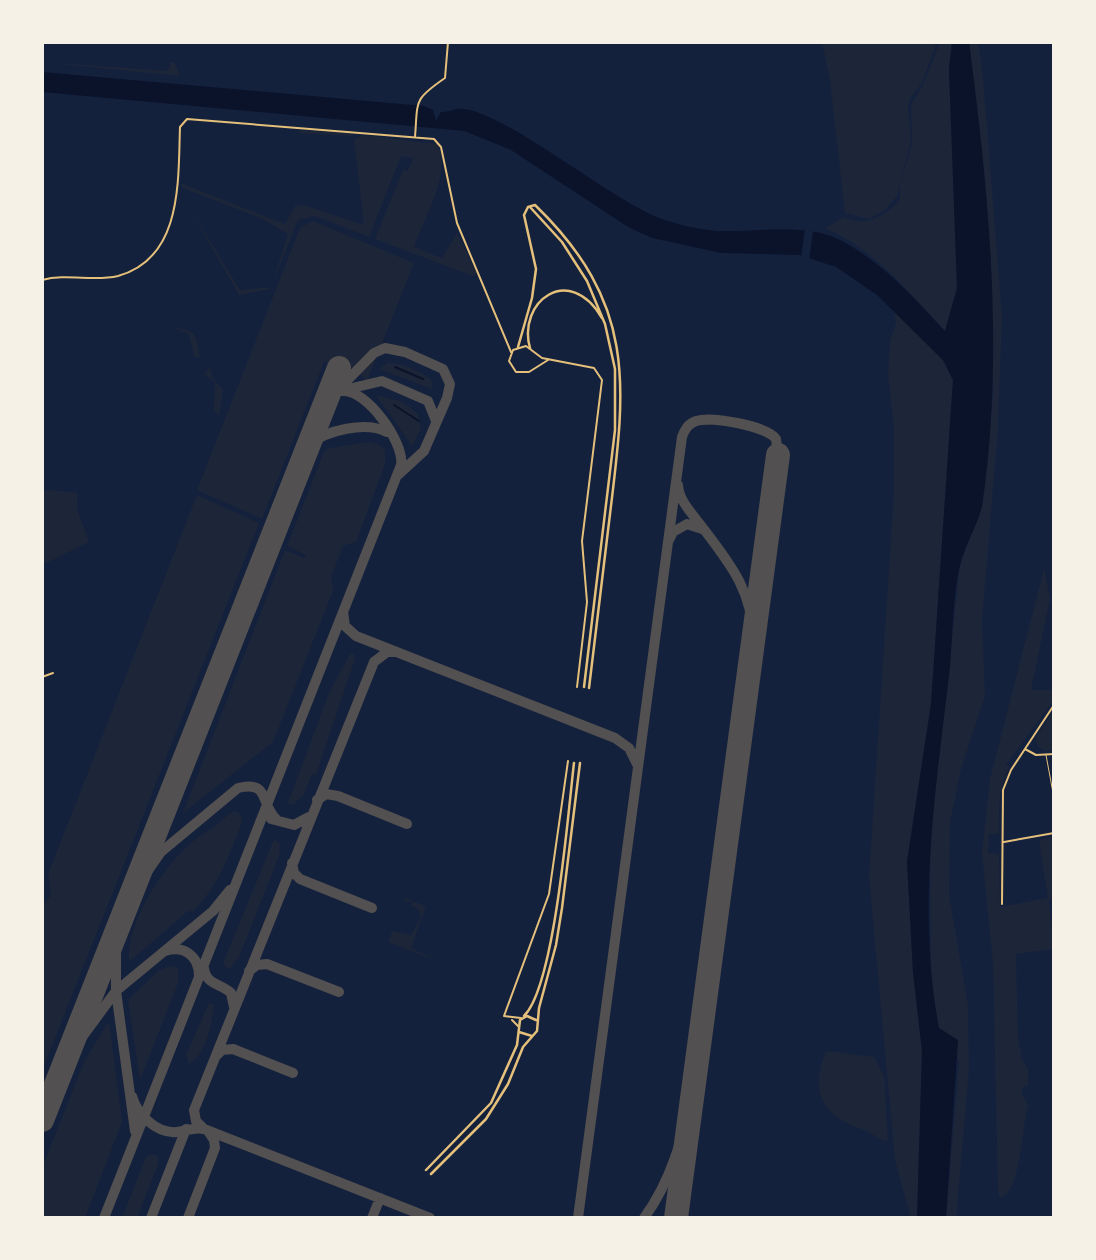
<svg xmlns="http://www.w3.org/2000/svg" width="1096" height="1260" font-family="Barlow,sans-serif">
  <rect width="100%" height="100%" fill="#14213d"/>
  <path fill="#1d2539" d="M 822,42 L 937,42 L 922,83 L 911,97 L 908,106 L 911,140 L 897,196 L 885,210 L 869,219 L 845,213 L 830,81 Z
    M 940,42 L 952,42 L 949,69 L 957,288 L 945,331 C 908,292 876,250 825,228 L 844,217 C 866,227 884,217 900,200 L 900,185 L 912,143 L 911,104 L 922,87 Z
    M 969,42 L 978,42 L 983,78 L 1002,316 L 998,427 L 982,620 L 985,696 L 961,769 L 950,822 L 949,895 L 968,1005 L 969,1070 L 956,1218 L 946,1218 L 959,1061 L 939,1028 L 931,984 L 930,837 L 960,566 L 982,504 L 993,394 L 990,269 Z
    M 42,62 L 168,71 L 171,62 L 175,63 L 180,76 Z
    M 301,130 L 352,134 L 354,136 L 299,133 Z
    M 362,135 L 437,144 C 452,175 424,217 414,247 L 442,258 L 457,233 L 477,274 L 473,276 L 375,239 L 403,170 L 408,171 L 413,158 L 401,156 L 369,237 L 315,216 L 298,220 L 270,289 L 239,295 L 182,195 L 240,290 L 271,287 L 288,234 L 263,219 L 183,188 L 180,183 L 285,224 L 295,206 L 304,205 L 364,225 L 354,140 Z
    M 313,221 L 414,263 L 367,381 L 357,371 L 324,362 L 262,519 L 197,490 L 300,228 Z
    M 894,311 L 943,360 L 953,380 L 931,704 L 907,861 L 913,972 L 922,1051 L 917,1218 L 911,1218 L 895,1160 L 869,877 L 894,493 L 894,427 L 888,375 L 890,341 L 896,323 Z
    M 172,327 C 198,331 196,334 200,358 L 194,357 L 189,334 Z
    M 387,363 C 403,362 418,371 431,379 L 432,389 L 379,369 Z
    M 210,367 L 212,377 L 223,390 L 219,417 L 214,410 L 215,382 L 204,374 Z
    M 376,395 L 403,402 L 418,414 L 421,429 L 412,446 Z
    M 368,442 L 378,444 L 385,450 L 385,464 L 356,542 L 343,546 L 331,577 L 333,591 L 273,742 L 183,813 L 285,550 L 304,558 L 306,555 L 287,546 L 324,452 L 329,448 Z
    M 49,490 L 77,493 L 77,509 L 89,542 L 42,565 L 42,491 Z
    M 197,495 L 259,523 L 42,1071 L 42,906 L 51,895 L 48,874 Z
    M 1044,569 L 1050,599 L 1031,690 L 1054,690 L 1054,700 L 1006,765 L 1009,767 C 998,789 999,809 999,834 L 989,834 L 988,853 L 999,854 L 1000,907 L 1048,898 L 1039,840 L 1054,837 L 1054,898 L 1049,900 L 1054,949 L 1016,954 L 1018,1039 L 1022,1059 L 1028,1069 L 1028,1085 L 1022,1088 L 1022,1095 L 1028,1105 C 1022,1128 1021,1188 1002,1197 L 999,1197 L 998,1189 L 993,963 L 982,853 L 990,779 Z
    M 350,654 L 354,654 L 355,659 L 316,775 L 312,774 L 304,794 L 293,805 L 288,803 L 329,693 Z
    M 1054,710 L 1054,750 L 1044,751 L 1037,745 L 1036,737 Z
    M 235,811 L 241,814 L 242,823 C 229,855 218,888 192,912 L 189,910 L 129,962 C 126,918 172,851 209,830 C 219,825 225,815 235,811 Z
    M 274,839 L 280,844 L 279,856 L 239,957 L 229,970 L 223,963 Z
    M 405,898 L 426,906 L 411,948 L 445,964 L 388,942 L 392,931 L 411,935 L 421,917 L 417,908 L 411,906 L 413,901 L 404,902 Z
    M 170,966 L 178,968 L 178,983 L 140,1080 L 128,1000 L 158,971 Z
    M 209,1003 L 214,1005 C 212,1024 206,1055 189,1064 L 186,1055 Z
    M 109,1021 L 122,1122 L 85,1218 L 42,1218 L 42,1168 L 84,1062 Z
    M 826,1051 L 874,1057 L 884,1076 L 888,1141 C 879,1141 873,1133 864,1130 C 821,1116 810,1093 826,1051 Z
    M 150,1154 L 158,1156 L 158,1164 L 137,1218 L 122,1218 L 146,1157 Z"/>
  <path fill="#0b132b" d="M 952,42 L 969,42 C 989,192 1004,350 983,500 C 980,523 965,543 960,565 C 952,600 953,640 949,676 C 935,793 917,911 939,1028 L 958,1040 L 946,1218 L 917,1218 L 922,1051 L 913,972 L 907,862 L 931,704 L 953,380 L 943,360 L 877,295 L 836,267 L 799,255 L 721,253 L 652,238 L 628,227 L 511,150 L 464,131 L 42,92 L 42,72 L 424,106 L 433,110 L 436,121 L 441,112 C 448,112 451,110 457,109 C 497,104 612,202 662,219 C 679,225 701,230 719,231 C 755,232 803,223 836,238 C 881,260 911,295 945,331 L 957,288 L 949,69 Z"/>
  <path fill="#14213d" d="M 805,229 L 813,230 L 809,262 L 801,259 Z"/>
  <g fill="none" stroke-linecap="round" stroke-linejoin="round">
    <path stroke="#0b132b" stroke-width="2" d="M 395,367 L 423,379
      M 394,405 L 419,421"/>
    <path stroke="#525050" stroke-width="10" d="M 348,389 L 382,381 L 428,401 L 436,421
      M 326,402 L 374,353 L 385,348 L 405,352 L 443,369 L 450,384 L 447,398 L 424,451 L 399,474
      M 309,445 C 326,430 366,421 387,432
      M 678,485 C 679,500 690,511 699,523 C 728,561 754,591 753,641
      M 669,540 L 673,532 L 687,524 L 702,529
      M 343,612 L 345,626 L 356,636 L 615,738 L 629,748 L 637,764
      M 317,800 L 326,794 L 338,796 L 407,824
      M 271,819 L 294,825 L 309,817
      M 292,863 L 294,873 L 300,879 L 372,908
      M 131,895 L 161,852 L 238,788 C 270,780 260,804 276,819
      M 123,917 L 116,951 L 116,991 L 135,1131
      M 165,951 C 184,945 199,956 199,976
      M 204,968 C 206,985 220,983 231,993 L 234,1007
      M 249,971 L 257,965 L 267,964 L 339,992
      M 216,1056 L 222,1050 L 233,1049 L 293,1073
      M 66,1059 L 116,991 L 213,911 L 230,890
      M 132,1096 C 137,1114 156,1134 177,1132 C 187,1131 193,1127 204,1129 L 430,1218
      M 204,1129 L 196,1121 L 194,1110 L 374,662 L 387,652 L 397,652
      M 104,1218 L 401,465 C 405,443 366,388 342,391
      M 151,1218 L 186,1129
      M 188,1218 L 215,1148 L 214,1140 L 208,1131
      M 372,1218 L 380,1198
      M 578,1218 L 682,437 C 685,429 688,424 696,421 C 712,416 767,426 776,439 L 778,455
      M 644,1218 C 672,1180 683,1136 693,1090"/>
    <path stroke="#525050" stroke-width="24" d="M 42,1120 L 339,368
      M 676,1218 L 778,455"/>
    <path stroke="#e5c07b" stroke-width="1" d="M 1046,755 L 1054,798"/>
    <path stroke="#e5c07b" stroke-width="2" d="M 42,677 L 53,673
      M 1025,749 L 1036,755 L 1054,754
      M 1004,842 L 1054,833
      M 1002,904 L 1003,790 L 1011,770 L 1054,705"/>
    <path stroke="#e5c07b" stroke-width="2" d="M 415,137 C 418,100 413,100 445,78 L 448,42
      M 42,280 C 67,273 93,282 118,276 C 183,258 178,180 180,127 L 187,119 L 434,139 L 441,147 L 457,223 L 511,352
      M 548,360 L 529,372 L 516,372 L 509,361 L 513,350 L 526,346 L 542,358 L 594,368 L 602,380 L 582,541 L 587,602 L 577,687
      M 521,1018 L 504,1016 L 549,894 L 568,761
      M 512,1020 L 518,1026"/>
    <path stroke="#e5c07b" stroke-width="2.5" d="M 530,207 L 562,242 L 587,281 L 605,324 L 615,369 L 615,430 L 584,687
      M 518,347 L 532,298 L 536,269 L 524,215 L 528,207 L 535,205 C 637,304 626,384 610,514 C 603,572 596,630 589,688
      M 530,348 C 517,302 569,262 602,318
      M 524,1016 C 555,986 568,812 574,763
      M 519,1032 L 532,1036
      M 426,1170 L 491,1103 L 517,1045 L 520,1020 L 527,1016 L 536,1020
      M 431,1174 L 486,1119 L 508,1084 L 523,1047 L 537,1031 L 539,1008 L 556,945 L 562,908 L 580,763"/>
  </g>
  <rect width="1096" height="1260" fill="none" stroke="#f6f1e7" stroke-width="88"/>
</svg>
